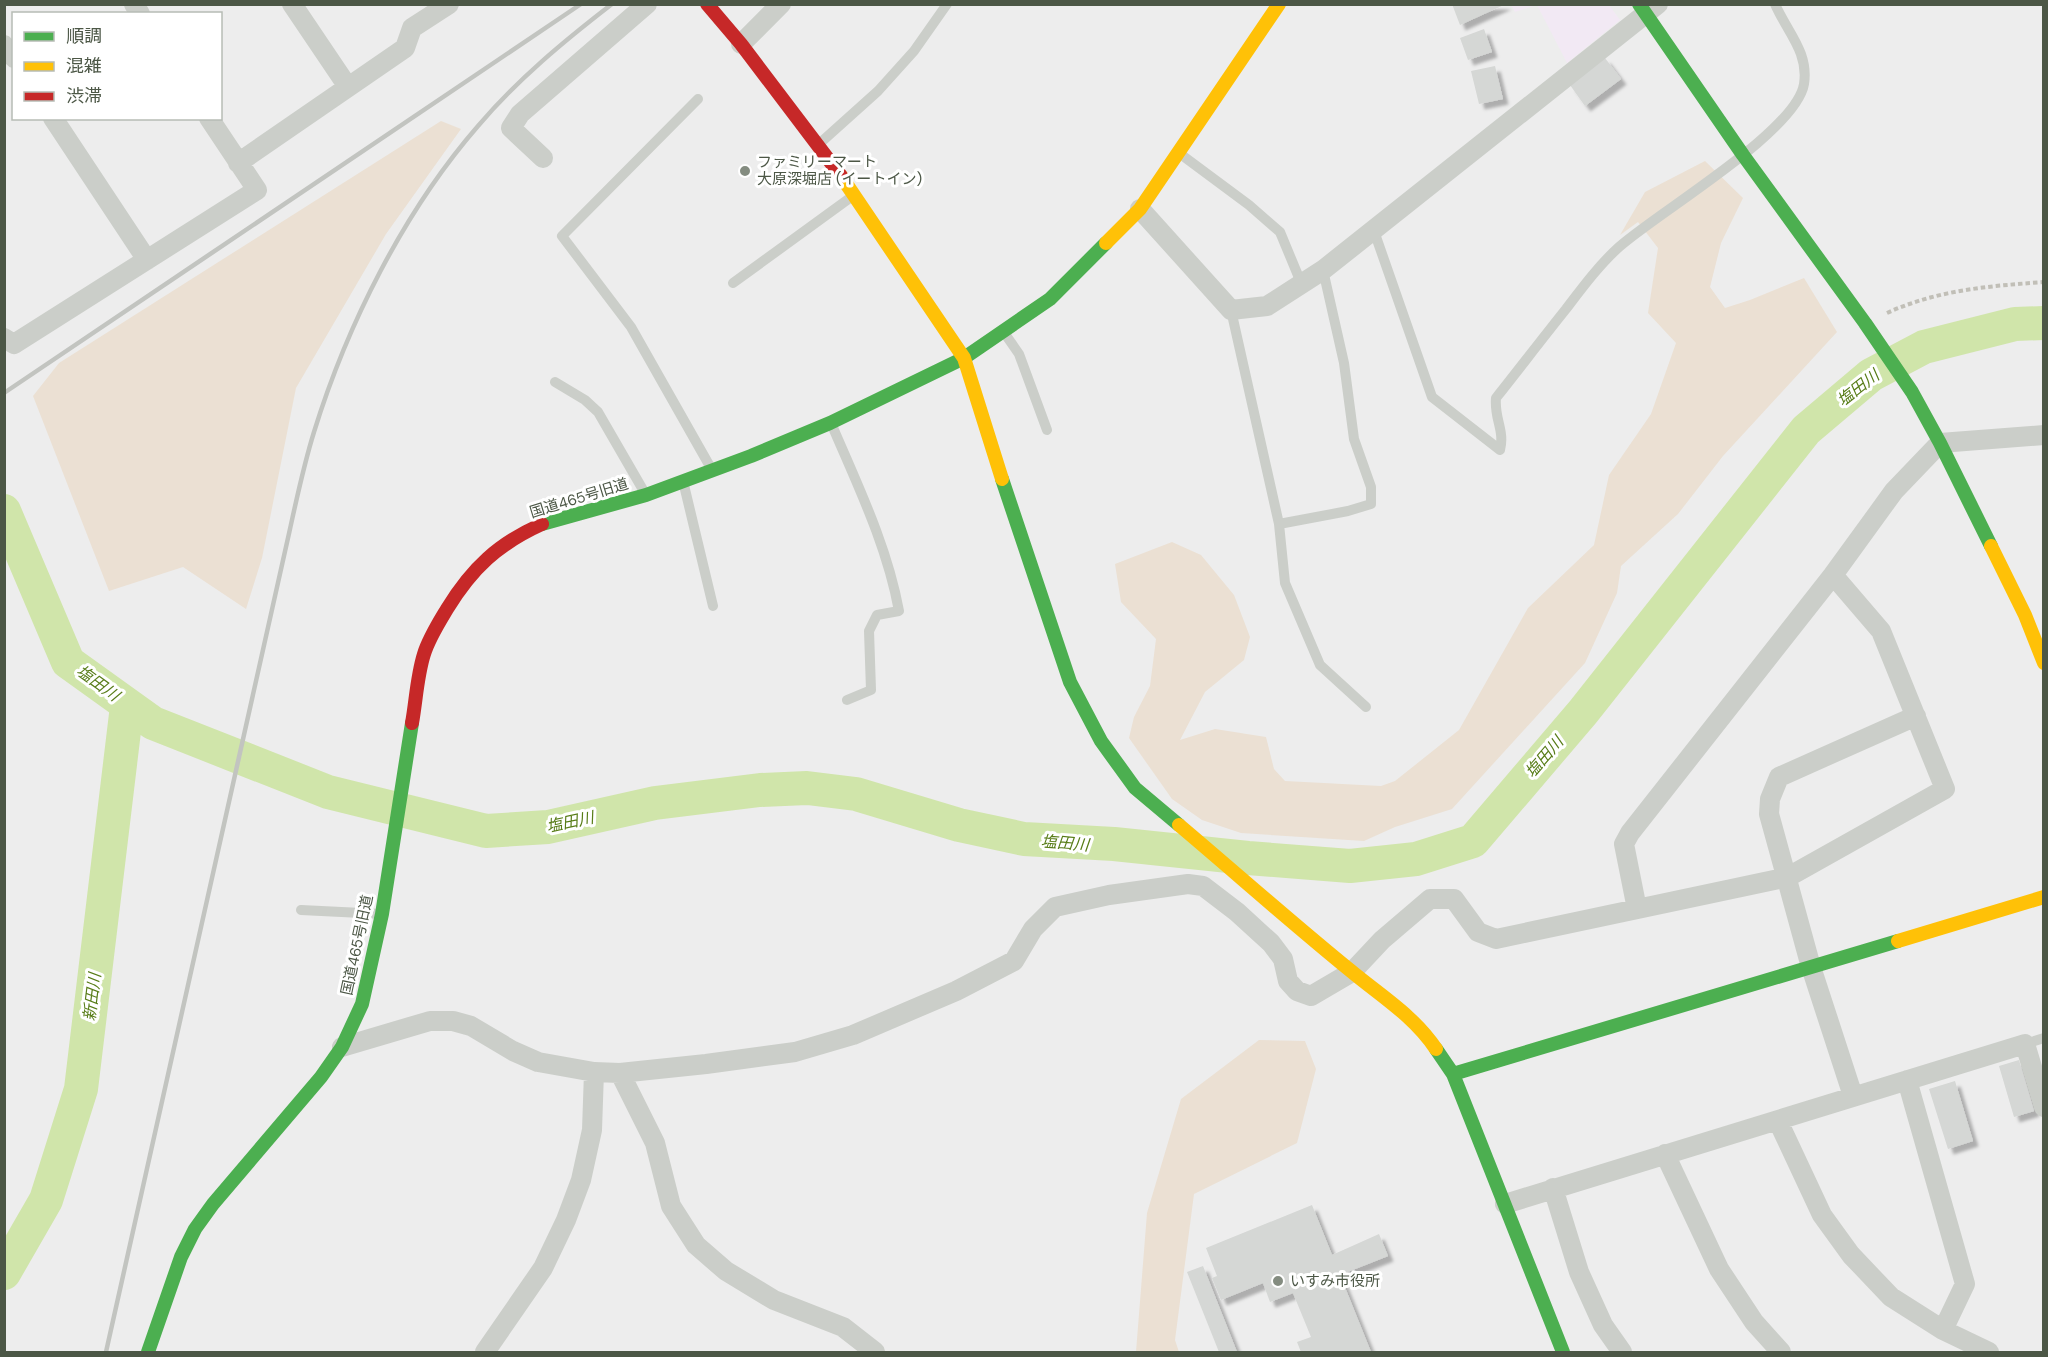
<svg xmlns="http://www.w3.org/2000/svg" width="2048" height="1357" font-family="'DM Sans','Noto Sans JP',sans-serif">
  <defs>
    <filter id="shadow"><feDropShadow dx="5.5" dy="5.5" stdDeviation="1.5" flood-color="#0004"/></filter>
  </defs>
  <rect width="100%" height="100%" fill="#ededed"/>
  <path fill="#f2e9f4" d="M 1511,5 L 1609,5 L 1620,20 L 1567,63 L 1537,5 L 1515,12 Z"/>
  <path fill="#ebe0d3" d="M 441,121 L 461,129 L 386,234 L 296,388 L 262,558 L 246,609 L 183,567 L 109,591 L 33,396 L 59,363 Z
    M 1705,161 L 1743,198 L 1721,243 L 1710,287 L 1725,308 L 1750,300 L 1804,278 L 1837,332 L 1723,456 L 1678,514 L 1621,566 L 1617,593 L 1585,663 L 1452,809 L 1395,827 L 1364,841 L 1241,833 L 1202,820 L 1172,799 L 1129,738 L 1134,717 L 1150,686 L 1156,639 L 1121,602 L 1115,564 L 1172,542 L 1201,555 L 1234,595 L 1250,637 L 1244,660 L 1205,692 L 1180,740 L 1215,729 L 1266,737 L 1274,769 L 1285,781 L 1381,786 L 1395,781 L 1459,730 L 1528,608 L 1594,545 L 1609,475 L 1651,414 L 1676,343 L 1648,313 L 1658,248 L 1638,222 L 1620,235 L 1645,192 Z
    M 1259,1040 L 1305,1041 L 1316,1069 L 1297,1143 L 1194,1194 L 1175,1340 L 1179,1352 L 1136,1352 L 1147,1213 L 1181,1099 Z"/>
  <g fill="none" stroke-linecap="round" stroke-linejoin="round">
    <path stroke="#d0e5aa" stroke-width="34" d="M 4,511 L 68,662 L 153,723 L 328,792 L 486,831 L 548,827 L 655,803 L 760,790 L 807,788 L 856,794 L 959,825 L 1024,839 L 1114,844 L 1248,858 L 1350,866 L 1416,859 L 1473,841 L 1583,712 L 1806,430 L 1871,375 L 1924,347 L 2015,324 L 2044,323
      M 4,1273 L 46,1200 L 81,1089 L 127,706"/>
  </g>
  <path fill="#d5d7d5" filter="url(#shadow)" d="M 1452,4 L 1506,4 L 1460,25 Z
    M 1484,29 L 1492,52 L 1468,60 L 1460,38 Z
    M 1605,58 L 1621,79 L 1585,106 L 1570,85 Z
    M 1495,66 L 1503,99 L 1479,104 L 1471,71 Z
    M 2019,1060 L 2034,1111 L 2014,1117 L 1999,1066 Z
    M 1955,1081 L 1973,1141 L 1948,1149 L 1929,1089 Z
    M 1312,1205 L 1332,1255 L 1379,1234 L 1388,1256 L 1340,1275 L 1371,1352 L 1301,1352 L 1297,1342 L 1311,1337 L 1293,1293 L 1270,1302 L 1263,1283 L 1221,1300 L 1212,1278 L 1217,1276 L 1206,1248 Z
    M 1203,1266 L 1237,1352 L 1219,1352 L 1187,1272 Z"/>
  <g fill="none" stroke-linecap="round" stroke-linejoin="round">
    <path stroke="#c1bfb7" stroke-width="4" stroke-dasharray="4.5 3" stroke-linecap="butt" d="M 1887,313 C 1937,290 1989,286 2044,282"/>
    <path stroke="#cbcec9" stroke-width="10" d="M 698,99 L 562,236 L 631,327 L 712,470
      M 819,144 L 878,91 L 914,51 L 947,4
      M 1179,153 L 1249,205 L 1280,232 L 1302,285
      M 1374,231 L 1432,397 L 1500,450 C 1505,430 1494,419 1496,398 C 1519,369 1542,339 1566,309 C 1582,288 1599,265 1619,247 C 1658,212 1796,132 1804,84 C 1809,52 1787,32 1775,4
      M 733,283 L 854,195
      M 1231,310 L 1279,524 L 1285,583 L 1320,665 L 1366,707
      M 1003,331 L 1019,354 L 1047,430
      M 555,382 L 585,400 L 598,412 L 646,495
      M 831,423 C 857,484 887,545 899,611 L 877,615 L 869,631 L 871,690 L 847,700
      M 683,481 L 713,606
      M 1279,524 L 1348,511 L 1371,504 L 1371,487 L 1354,439 L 1344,363 L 1323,270
      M 301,910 L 382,914
      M 2025,1044 L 2044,1038"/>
    <path stroke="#cbcec9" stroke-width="20" d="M 134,4 L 140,14
      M 292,4 L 348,87
      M 741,44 L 781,4
      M 4,45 L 14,58
      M 53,118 L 147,260
      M 543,158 L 511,128 L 520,114 L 647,4
      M 238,163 L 405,48 L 412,28 L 449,4
      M 1140,209 L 1231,310 L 1267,306 L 1323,270 L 1658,4
      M 4,338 L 14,344 L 257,190 L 209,118
      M 1637,909 L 1624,844 L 1630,833 L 1833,575 L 1894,491 L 1940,443 L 2044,435
      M 342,1047 L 430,1021 L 453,1021 L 471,1026 L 513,1051 L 538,1062 L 594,1072 L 620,1073 L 706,1064 L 795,1052 L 853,1035 L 956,991 L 1014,961 L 1033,929 L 1055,907 L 1109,895 L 1188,884 L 1203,886 L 1237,912 L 1271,943 L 1283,959 L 1288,981 L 1297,991 L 1311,996 L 1352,972 L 1382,940 L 1430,899 L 1454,899 L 1478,932 L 1496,939 L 1788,877 L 1945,789 L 1881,631 L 1833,575
      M 620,1073 L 655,1143 L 671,1206 L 696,1245 L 726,1271 L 774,1300 L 843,1327 L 875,1352
      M 1907,1080 L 1965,1284 L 1943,1330
      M 1853,1096 L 1811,967 L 1769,814 L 1770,799 L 1779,777 L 1916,716
      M 1778,1121 L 1822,1215 L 1851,1255 L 1891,1297 L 1943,1330 L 1989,1352
      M 1665,1154 L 1719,1269 L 1754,1322 L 1781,1352
      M 1553,1188 L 1579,1272 L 1603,1325 L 1622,1352
      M 1505,1204 L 2025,1044 L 2044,1107
      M 485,1352 L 543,1268 L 566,1220 L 581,1180 L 592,1130 L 594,1072"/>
    <path stroke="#4caf50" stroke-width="14" d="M 1639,4 L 1743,155 L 1865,323 L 1912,392 L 1940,443 L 1991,546
      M 1002,479 L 1070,682 L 1101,741 L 1135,788 L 1179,825
      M 542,524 L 646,495 L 751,456 L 830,423 L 964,358 L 1050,299 L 1106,243
      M 1436,1049 L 1453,1074 L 1563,1352
      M 1453,1074 L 1898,941
      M 148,1352 L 181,1257 L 195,1229 L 213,1204 L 321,1077 L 342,1047 L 362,1004 L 382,914 L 412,723"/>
    <path stroke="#ffc107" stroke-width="14" d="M 841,176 L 964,358 L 1002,479
      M 1106,243 L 1140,209 L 1279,4
      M 1991,546 L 2025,615 L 2044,663
      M 1179,825 C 1237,874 1293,924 1351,971 C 1381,996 1414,1016 1436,1049
      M 1898,941 L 2044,897"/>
    <path stroke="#c62828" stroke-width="14" d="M 707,4 L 741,44 L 841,176
      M 412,723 C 416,701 417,676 424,654 C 429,638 438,624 447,609 C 472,568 498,544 542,524"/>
    <path stroke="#c2c4c0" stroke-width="4.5" d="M 4,393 L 581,4
      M 106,1352 L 290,529 C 297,497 304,464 314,432 C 347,325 404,211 478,126 C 517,80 564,41 612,4"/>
  </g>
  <g fill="#848c80" stroke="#fff" stroke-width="2">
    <circle cx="745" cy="171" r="6"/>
    <circle cx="1278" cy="1281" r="6"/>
  </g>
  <g text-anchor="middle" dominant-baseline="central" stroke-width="6" stroke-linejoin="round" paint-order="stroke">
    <g font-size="15" fill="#4c5746" stroke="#fff" text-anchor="start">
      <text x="757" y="162">ファミリーマート<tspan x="757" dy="17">大原深堀店 (イートイン)</tspan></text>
      <text x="1290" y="1281">いすみ市役所</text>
    </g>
    <g font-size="15" fill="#4c5746" stroke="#fff">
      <text transform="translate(579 498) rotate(-17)">国道465号旧道</text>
      <text transform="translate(357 945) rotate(-78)">国道465号旧道</text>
    </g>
    <g font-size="16" font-style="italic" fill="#577c17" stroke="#fff">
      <text transform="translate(1858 388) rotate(-38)">塩田川</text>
      <text transform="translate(98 683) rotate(36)">塩田川</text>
      <text transform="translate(1544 757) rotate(-49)">塩田川</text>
      <text transform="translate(570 822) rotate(-12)">塩田川</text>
      <text transform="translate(1065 843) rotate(5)">塩田川</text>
      <text transform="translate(92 997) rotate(-83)">新田川</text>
    </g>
  </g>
  <rect width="2048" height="1357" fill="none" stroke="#4c5746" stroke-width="12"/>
  <rect x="12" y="12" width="210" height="108" fill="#ffffff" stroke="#b7bcb5" stroke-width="1.5"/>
  <rect x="24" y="32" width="30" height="9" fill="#4caf50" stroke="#b7bcb5" stroke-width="1.5"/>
  <text x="66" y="42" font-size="18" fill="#4c5746">順調</text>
  <rect x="24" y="62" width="30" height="9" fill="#ffc107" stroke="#b7bcb5" stroke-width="1.5"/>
  <text x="66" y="72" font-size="18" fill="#4c5746">混雑</text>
  <rect x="24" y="92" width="30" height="9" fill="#c62828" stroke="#b7bcb5" stroke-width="1.5"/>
  <text x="66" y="102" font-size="18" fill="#4c5746">渋滞</text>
</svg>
